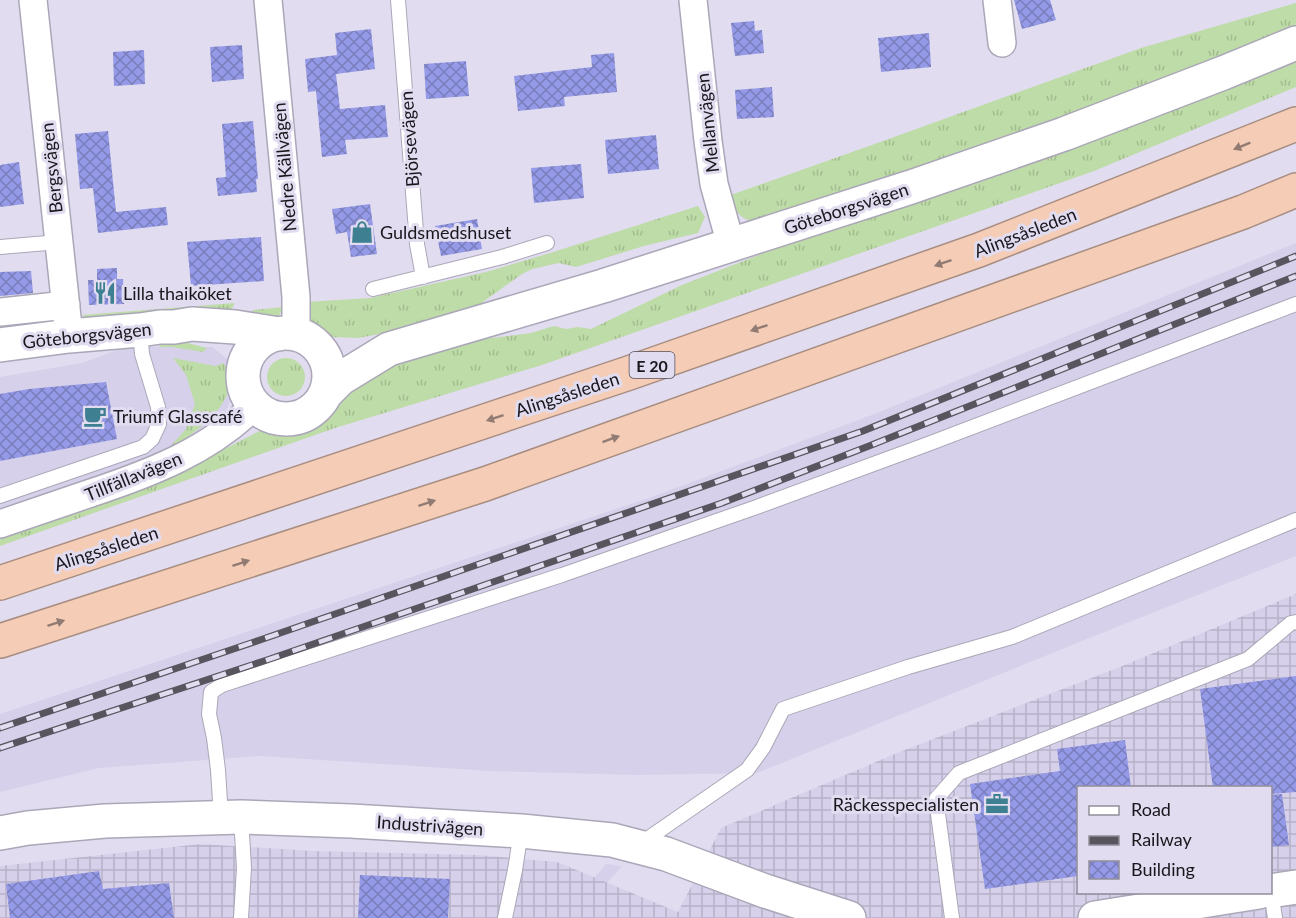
<svg xmlns="http://www.w3.org/2000/svg" width="1296" height="918" font-family="Lato,sans-serif">
  <defs>
    <pattern id="industrial-grid" width="8" height="8" patternUnits="userSpaceOnUse" patternTransform="scale(1.5)"><rect width="8" height="8" fill="#d6d0ea"/><path d="M0 4h8M4 0v8" fill="none" stroke="#b7b2c8"/></pattern>
    <pattern id="grass-tufts" width="24" height="20" patternUnits="userSpaceOnUse" patternTransform="scale(1.5)"><rect width="24" height="20" fill="#bedca7"/><path d="M3 7l-1-3M5 7V3M7 7l1-3M15 17l-1-3M17 17v-4M19 17l1-3" fill="none" stroke="#a3bc8f"/></pattern>
    <pattern id="building-cross-hatch" width="8" height="8" patternUnits="userSpaceOnUse" patternTransform="scale(1.5)"><rect width="8" height="8" fill="#959ae8"/><path d="M0 0l8 8M0 8l8-8" fill="none" stroke="#797dbb"/></pattern>
  </defs>
  <rect width="100%" height="100%" fill="#e1dcef"/>
  <path fill="#d6d0ea" d="M 1296,243 L 1296,556 L 1114,628 L 757,773 L 637,775 L 490,771 L 260,756 L 99,768 L 0,792 L 0,714 L 649,498 L 872,415 Z
    M 126,347 L 212,347 L 230,361 L 237,381 L 228,407 L 217,425 L 185,450 L 0,516 L 0,377 L 82,363 Z
    M 606,864 L 622,866 L 575,918 L 560,918 Z"/>
  <path fill="url(#industrial-grid)" fill-rule="evenodd" d="M 1296,594 L 1296,918 L 0,918 L 0,866 L 201,844 L 312,851 L 478,855 L 557,862 L 678,912 L 721,828 L 897,753 L 1120,667 ZM 1078,788 L 1270,788 L 1270,892 L 1078,892 Z"/>
  <path fill="url(#grass-tufts)" d="M 1296,3 L 1296,29 L 1143,90 L 758,223 C 739,219 736,212 728,196 L 883,141 L 1141,48 Z
    M 1296,50 L 1296,87 L 1094,171 L 542,365 L 335,428 L 0,546 L 0,533 L 166,477 L 215,454 L 267,427 L 305,427 L 326,414 L 338,398 L 395,363 L 476,340 L 531,333 L 554,326 L 566,329 L 578,327 L 591,329 L 682,285 L 897,201 Z
    M 698,206 L 705,217 L 698,233 L 644,246 L 576,267 L 559,263 L 532,269 L 522,274 L 476,307 L 407,329 L 358,338 L 332,337 L 322,334 L 315,329 L 308,322 L 306,302 L 370,298 L 486,272 L 550,253 Z
    M 235,303 L 227,318 L 86,318 L 82,315 Z
    M 283,307 L 278,318 L 245,323 L 253,310 Z
    M 184,342 L 207,348 L 203,352 L 172,347 L 158,347 L 164,343 Z
    M267 377a19 19 0 1 1 38 0a19 19 0 1 1-38 0Z
    M 173,358 L 216,366 L 223,363 C 249,395 195,435 169,448 L 186,429 L 195,404 L 186,375 Z"/>
  <path fill="url(#building-cross-hatch)" d="M 1014,0 L 1050,0 L 1056,20 L 1022,29 Z
    M 754,21 L 755,31 L 762,30 L 764,53 L 735,56 L 731,23 Z
    M 371,29 L 375,69 L 336,74 L 340,109 L 385,105 L 388,137 L 345,140 L 347,154 L 322,157 L 316,91 L 308,92 L 305,59 L 337,55 L 335,33 Z
    M 929,33 L 931,67 L 881,72 L 878,38 Z
    M 242,45 L 244,79 L 212,82 L 210,47 Z
    M 144,50 L 145,84 L 114,86 L 113,52 Z
    M 614,53 L 617,92 L 564,97 L 565,106 L 518,111 L 514,76 L 592,67 L 591,55 Z
    M 466,61 L 469,96 L 426,99 L 424,64 Z
    M 772,87 L 774,117 L 737,119 L 735,90 Z
    M 253,121 L 258,179 L 256,179 L 257,192 L 218,196 L 216,178 L 226,177 L 222,124 Z
    M 108,131 L 116,212 L 166,207 L 168,225 L 98,233 L 93,188 L 80,189 L 75,134 Z
    M 656,135 L 659,169 L 608,174 L 605,140 Z
    M 19,162 L 24,204 L 0,207 L 0,165 Z
    M 581,164 L 584,198 L 534,203 L 531,168 Z
    M 370,204 L 377,254 L 351,257 L 347,232 L 336,234 L 332,209 Z
    M 477,219 L 482,249 L 441,256 L 435,226 Z
    M 261,237 L 264,281 L 191,286 L 187,242 Z
    M 117,268 L 117,279 L 123,279 L 124,304 L 89,305 L 88,280 L 97,280 L 97,269 Z
    M 31,271 L 33,293 L 0,296 L 0,272 Z
    M 106,382 L 117,439 L 0,461 L 0,394 L 29,389 Z
    M 1296,676 L 1296,792 L 1270,794 L 1270,788 L 1213,788 L 1200,689 Z
    M 1125,740 L 1131,788 L 1078,788 L 1078,876 L 985,889 L 970,784 L 1060,771 L 1057,749 Z
    M 1282,794 L 1289,845 L 1270,847 L 1270,795 Z
    M 99,871 L 103,889 L 169,883 L 174,918 L 10,918 L 6,884 Z
    M 360,875 L 450,879 L 448,918 L 358,918 Z"/>
  <g fill="none" stroke-linecap="round" stroke-linejoin="round">
    <g stroke="#aba7b8" stroke-width="16">
      <path id="service" d="M 398,0 L 417,244 L 423,277
        M 0,247 L 59,242
        M 373,289 L 502,257 L 547,243
        M 0,496 L 143,447 L 152,439 L 159,424 L 158,407 L 142,354 L 140,330
        M 221,817 L 218,770 L 214,738 L 209,714 L 211,692 L 222,685 L 562,575 L 754,508 L 928,444 L 1296,304
        M 640,844 L 747,770 L 763,748 L 783,709 L 908,667 L 1012,637 L 1296,520
        M 1271,891 L 1275,918
        M 241,918 L 244,868 L 241,817
        M 505,918 L 515,870 L 521,831
        M 952,918 L 936,799 L 959,773 L 1248,659 L 1291,623 L 1296,622"/>
    </g>
    <g stroke="#aba7b8" stroke-width="30">
      <path id="minor" d="M 33,0 L 69,336
        M 268,0 L 296,297 L 296,334
        M 693,0 L 708,141 L 714,184 L 731,245
        M 997,0 L 1002,43
        M 0,312 L 66,305
        M 0,524 C 30,514 61,503 91,493 C 151,473 209,451 255,405"/>
    </g>
    <g stroke="#aba7b8" stroke-width="36">
      <path id="tertiary" d="M243 376a43 43 0 1 1 86 0a43 43 0 1 1-86 0Z
        M 0,345 L 69,336 L 140,330 L 160,327 L 174,327 L 192,324 L 235,327 L 279,334
        M 326,393 L 340,379 L 389,349 L 603,286 L 911,187 L 1064,134 L 1223,73 L 1296,43
        M 0,833 L 28,828 L 105,821 L 241,817 L 351,821 L 521,831 L 612,840 L 666,854 L 765,891 L 849,918
        M 1270,891 L 1296,887
        M 1095,918 L 1259,892"/>
    </g>
    <g stroke="#a88d81" stroke-width="36">
      <path id="motorway" d="M 0,583 L 629,373 L 979,250 L 1296,124
        M 0,641 L 485,484 L 1243,212 L 1296,190"/>
    </g>
    <use href="#service" stroke="#fff" stroke-width="14"/>
    <use href="#minor" stroke="#fff" stroke-width="27"/>
    <use href="#tertiary" stroke="#fff" stroke-width="33"/>
    <use href="#motorway" stroke="#f5cdb7" stroke-width="33"/>
    <g stroke="#58555f" stroke-width="7">
      <path id="rail" d="M 0,728 L 260,640 L 863,431 L 1296,256
        M 0,748 L 267,660 L 722,503 L 869,446 L 1296,276"/>
    </g>
    <use href="#rail" stroke="#e1dcef" stroke-width="4.5" stroke-dasharray="14" stroke-linecap="butt"/>
  </g>
  <defs><path id="oneway-solid" d="M-6-.8H1V-3.2L6.5 0L1 3.2V.8H-6Z" transform="scale(1.5)"/></defs>
  <g fill="#927b72">
    <use href="#oneway-solid" transform="translate(1242 146) rotate(158)"/>
    <use href="#oneway-solid" transform="translate(943 263) rotate(161)"/>
    <use href="#oneway-solid" transform="translate(759 328) rotate(161)"/>
    <use href="#oneway-solid" transform="translate(495 418) rotate(162)"/>
    <use href="#oneway-solid" transform="translate(611 439) rotate(-20)"/>
    <use href="#oneway-solid" transform="translate(427 503) rotate(-18)"/>
    <use href="#oneway-solid" transform="translate(241 563) rotate(-18)"/>
    <use href="#oneway-solid" transform="translate(56 623) rotate(-18)"/>
  </g>
  <defs>
    <g id="shop-bare" transform="scale(1.8)"><path d="M-5-2.5h2.3a2.7 3.5 0 0 1 5.4 0H5L5.5 6h-11ZM-1.5-2.5h3a1.5 2.3 0 0 0-3 0Z" fill="#3e7f92" stroke="#e1dcef" stroke-width="2.5" paint-order="stroke"/></g>
    <g id="restaurant-bare" transform="scale(1.8)"><path d="M-5-6h1v4h1v-4h1v4h1v-4h1v5L-1.5 .5V6h-2V.5L-5-1ZM5-6V6H3V1.5H1.5Q1.5-4 5-6Z" fill="#3e7f92" stroke="#e1dcef" stroke-width="2.5" paint-order="stroke"/></g>
    <g id="cafe-bare" transform="scale(1.8)"><path d="M-5.5-4.5H6V0H3Q3 3.5 0 3.5H-2.5Q-5.5 3.5-5.5 0ZM3-3.2v2h1.7v-2ZM-6 4.5H4V6H-6Z" fill="#3e7f92" stroke="#e1dcef" stroke-width="2.5" paint-order="stroke"/></g>
    <g id="office-bare" transform="scale(1.8)"><path d="M-6-3h4V-5.5h4V-3h4V5H-6ZM-1-4.5V-3h2v-1.5ZM-6 0V1H6V0Z" fill="#3e7f92" stroke="#e1dcef" stroke-width="2.5" paint-order="stroke"/></g>
  </defs>
  <g fill-rule="evenodd">
    <use href="#shop-bare" x="362" y="232"/>
    <use href="#restaurant-bare" x="105" y="293"/>
    <use href="#cafe-bare" x="95" y="416"/>
    <use href="#office-bare" x="997" y="804"/>
  </g>
  <g text-anchor="middle" dominant-baseline="central" stroke-width="6" stroke-linejoin="round" paint-order="stroke">
    <rect fill="#e1dcef" stroke="#55525c" stroke-width="1.5" x="629.5" y="352" width="45" height="26" rx="4.5"/>
    <g font-size="16" font-weight="bold" fill="#19171d">
      <text x="652" y="365">E 20</text>
    </g>
    <g font-size="18" fill="#19171d" stroke="#e1dcef">
      <text transform="translate(707 123) rotate(-96)">Mellanvägen</text>
      <text transform="translate(409 139) rotate(-94)">Björsevägen</text>
      <text transform="translate(284 167) rotate(-95)">Nedre Källvägen</text>
      <text transform="translate(51 168) rotate(-96)">Bergsvägen</text>
      <text transform="translate(846 208) rotate(-18)">Göteborgsvägen</text>
      <text transform="translate(1025 232) rotate(-21)">Alingsåsleden</text>
      <text transform="translate(87 335) rotate(-6)">Göteborgsvägen</text>
      <text transform="translate(567 394) rotate(-18)">Alingsåsleden</text>
      <text transform="translate(133 476) rotate(-22)">Tillfällavägen</text>
      <text transform="translate(106 548) rotate(-18)">Alingsåsleden</text>
      <text transform="translate(430 825) rotate(4)">Industrivägen</text>
    </g>
    <g font-size="18" fill="#19171d" stroke="#e1dcef" text-anchor="start">
      <text x="380" y="232">Guldsmedshuset</text>
      <text x="123" y="293">Lilla thaiköket</text>
      <text x="113" y="416">Triumf Glasscafé</text>
      <text x="979" y="804" text-anchor="end">Räckesspecialisten</text>
    </g>
  </g>
  <rect x="1077" y="786" width="195" height="108" fill="#e1dcef" stroke="#918d9b" stroke-width="1.5"/>
  <rect x="1089" y="806" width="30" height="9" fill="#ffffff" stroke="#918d9b" stroke-width="1.5"/>
  <text x="1131" y="816" font-size="18" fill="#19171d">Road</text>
  <rect x="1089" y="836" width="30" height="9" fill="#58555f" stroke="#918d9b" stroke-width="1.5"/>
  <text x="1131" y="846" font-size="18" fill="#19171d">Railway</text>
  <rect x="1089" y="861" width="30" height="18" fill="url(#building-cross-hatch)" stroke="#918d9b" stroke-width="1.5"/>
  <text x="1131" y="876" font-size="18" fill="#19171d">Building</text>
</svg>
